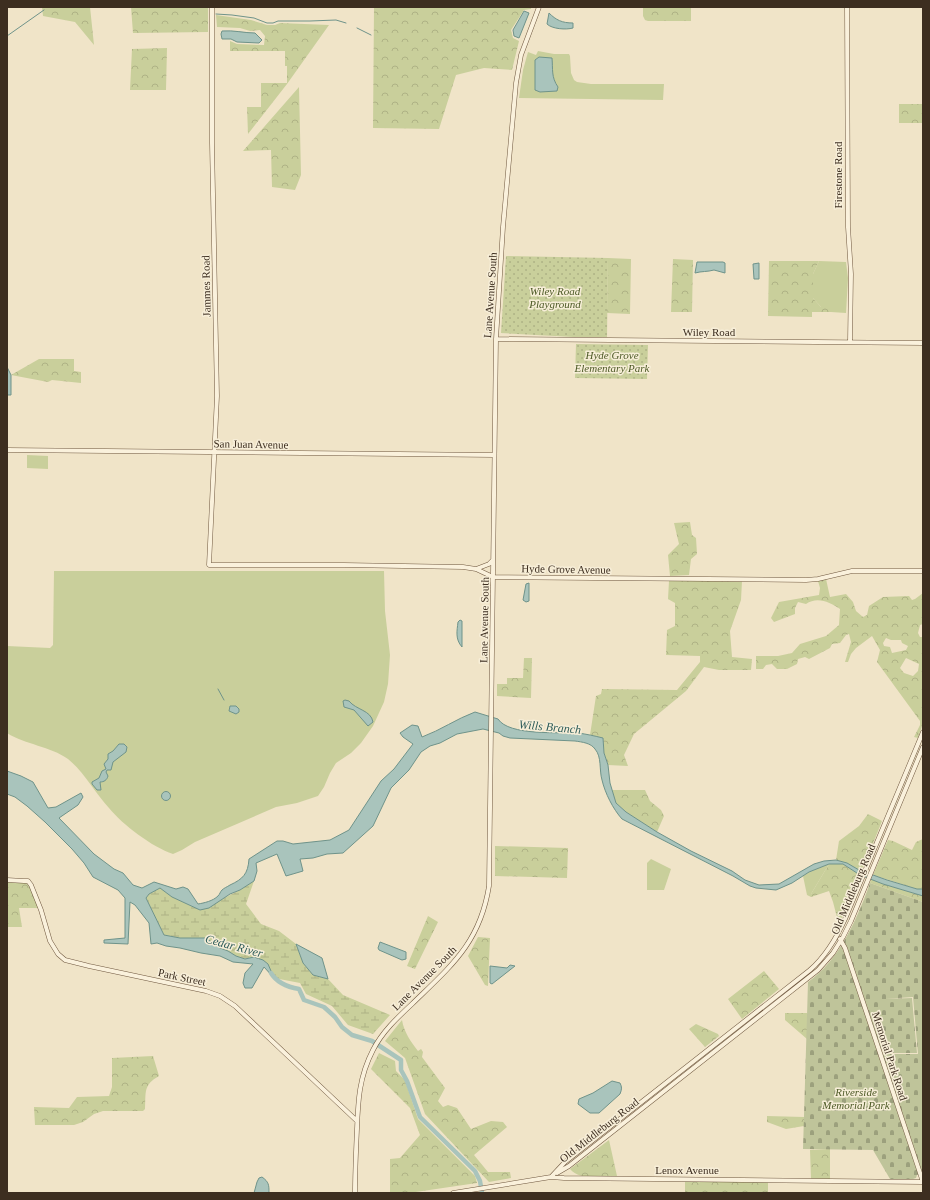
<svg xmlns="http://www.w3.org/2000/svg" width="930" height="1200" font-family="'Times New Roman',serif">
  <defs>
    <pattern id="forest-crowns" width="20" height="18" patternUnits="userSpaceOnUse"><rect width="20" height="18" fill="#c9cf9b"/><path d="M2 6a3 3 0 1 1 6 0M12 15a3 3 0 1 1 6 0" fill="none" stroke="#aeb285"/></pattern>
    <pattern id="wetland-marsh" width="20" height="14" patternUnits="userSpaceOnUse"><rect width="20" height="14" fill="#c9cf9b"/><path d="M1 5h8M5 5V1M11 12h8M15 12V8" fill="none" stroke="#aeb285"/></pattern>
    <pattern id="cemetery-stones" width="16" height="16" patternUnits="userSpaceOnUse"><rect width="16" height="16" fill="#bfc49a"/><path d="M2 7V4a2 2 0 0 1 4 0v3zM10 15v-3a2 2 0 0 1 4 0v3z" fill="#9ca07d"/></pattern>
    <pattern id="park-dots" width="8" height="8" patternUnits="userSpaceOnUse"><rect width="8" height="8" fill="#c9cf9b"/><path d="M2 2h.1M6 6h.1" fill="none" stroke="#aeb285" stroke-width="1.8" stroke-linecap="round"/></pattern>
  </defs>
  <rect width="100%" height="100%" fill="#f0e4c8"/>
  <path fill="#c9cf9b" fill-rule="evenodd" d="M 538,51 L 554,54 L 569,54 L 570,56 L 571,73 L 574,80 L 577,82 L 591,84 L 664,84 L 663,100 L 519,98 L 523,70 L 528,52 L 536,55 ZM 552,61 C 551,72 552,79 558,87 L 535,90 Z
    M 819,261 L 846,262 L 848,278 L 846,313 L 831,312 L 831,307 L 821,307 L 813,298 L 813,274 Z
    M 27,455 L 48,456 L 48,469 L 27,468 Z
    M 54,571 L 384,571 L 385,611 L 390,655 L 388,684 L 384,702 L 373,726 L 361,743 L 351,753 L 336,763 L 330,773 L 324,787 L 318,796 L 297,803 L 276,807 L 195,842 L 182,850 L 173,854 C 152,847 123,825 109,808 C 95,793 85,773 68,759 C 50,746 26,745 7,733 L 7,646 L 50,648 L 53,645 Z
    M 651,859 L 671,869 L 664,890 L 647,890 L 647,863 Z
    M 829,864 L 811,894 L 811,897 L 807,895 L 803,876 L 809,872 Z"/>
  <path fill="url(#forest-crowns)" fill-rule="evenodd" d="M 42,7 L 90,7 L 94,45 L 75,22 L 43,16 Z
    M 131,7 L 208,7 L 208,32 L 133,33 Z
    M 374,7 L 531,7 L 531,9 L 524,10 L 511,30 L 513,38 L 519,41 L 512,70 L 484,68 L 456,75 L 439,129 L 373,128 Z
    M 643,7 L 691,7 L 691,21 L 648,21 L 645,20 L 643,16 Z
    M 216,15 L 251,20 L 267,25 L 275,25 L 280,23 L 329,25 L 287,84 L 248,134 L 247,107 L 261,107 L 261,83 L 287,83 L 287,66 L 285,66 L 285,51 L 230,51 L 230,41 L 237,44 L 264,45 L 265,36 L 260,30 L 250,31 L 240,28 L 217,27 Z
    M 167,48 L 166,90 L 130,90 L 132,49 Z
    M 299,87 L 301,175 L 295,190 L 272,187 L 271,150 L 243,151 Z
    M 899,104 L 923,104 L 923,123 L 899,123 Z
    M 608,258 L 631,259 L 630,314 L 607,313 Z
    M 673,259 L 693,260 L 692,312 L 671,312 Z
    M 769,261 L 819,261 L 813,274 L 813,298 L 821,307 L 831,307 L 831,312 L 812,312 L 812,317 L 768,316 Z
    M 39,359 L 74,359 L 74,371 L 81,372 L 81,383 L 52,380 L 48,382 L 11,375 Z
    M 690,522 L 692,535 L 696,538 L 697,554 L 691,559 L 689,575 L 670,576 L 668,555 L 679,544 L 674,523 Z
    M 826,579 L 830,597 L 846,594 L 853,602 L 856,611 L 863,617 L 867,615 L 869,606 L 883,597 L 909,596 L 912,600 L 915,599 L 923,593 L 923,624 L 920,625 L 918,633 L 920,637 L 923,637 L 923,723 L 918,738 L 914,737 L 920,725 L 920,721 L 877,662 L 880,650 L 872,636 L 856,648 L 851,654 L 848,662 L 845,662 L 851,642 L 849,634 L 846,635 L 840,643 L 832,644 L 830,648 L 809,659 L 805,657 L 798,659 L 797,664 L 787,669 L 777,669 L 772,664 L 766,665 L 763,669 L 756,669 L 756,656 L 778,656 L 792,653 L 800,644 L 826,636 L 839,625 L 840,609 C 830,602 817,596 806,604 L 798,602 L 795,608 L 795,614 L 774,622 L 771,618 L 779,602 L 819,595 L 820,588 L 818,581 ZM 886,638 L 891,640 L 901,640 L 902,643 L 908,646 L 906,650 L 892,653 L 890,647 L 884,646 L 883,643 ZM 906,658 L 919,664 L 918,671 L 913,676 L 904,673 L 900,668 Z
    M 669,581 L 742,581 L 741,600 L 730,631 L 732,657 L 752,659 L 751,670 L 719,670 L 704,667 L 686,691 L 634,734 L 624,755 L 628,766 L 608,765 L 604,753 L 603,738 L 590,735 L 596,696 L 601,694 L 602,689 L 677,690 L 700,662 L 700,656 L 666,655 L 667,630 L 675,626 L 675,603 L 668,599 Z
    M 524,658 L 532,658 L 531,698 L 497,696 L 497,684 L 507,684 L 507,678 L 523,678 Z
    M 612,790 L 645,790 L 650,801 L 661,810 L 664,816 L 657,832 L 626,812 L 616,803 Z
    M 868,814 L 882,821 L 864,866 L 859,870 L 847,863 L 836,860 L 839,841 L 859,826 Z
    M 923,839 L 923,889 L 917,889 L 873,875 L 888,840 L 893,841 L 912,850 L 916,842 Z
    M 495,846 L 568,848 L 567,878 L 495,876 Z
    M 829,864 L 843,864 L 860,875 L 839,925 L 833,902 L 829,891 L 811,897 L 811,894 Z
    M 871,879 L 883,884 L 923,896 L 923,902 L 870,883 Z
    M 7,882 L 24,882 L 30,886 L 39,908 L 19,908 L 22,927 L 7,927 Z
    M 428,916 L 438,922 L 415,969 L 407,966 Z
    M 478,937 L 490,938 L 488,986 L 485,985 L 468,956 Z
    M 764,971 L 779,989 L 742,1019 L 728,999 Z
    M 785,1013 L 807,1013 L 807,1039 L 785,1020 Z
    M 402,1020 C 404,1032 411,1042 418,1051 L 421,1049 L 423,1052 L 422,1057 L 445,1088 L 438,1101 L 443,1107 L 448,1105 L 457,1108 L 471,1129 L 491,1121 L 503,1122 L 507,1127 L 474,1155 L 488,1172 L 510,1172 L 511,1178 L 489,1182 L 425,1114 L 405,1058 L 385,1041 Z
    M 696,1024 L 718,1034 L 719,1036 L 705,1047 L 689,1029 Z
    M 379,1053 L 395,1061 L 396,1071 L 405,1080 L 418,1119 L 475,1176 L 477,1183 L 409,1193 L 390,1193 L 390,1159 L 400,1158 L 420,1135 L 410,1108 L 371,1069 Z
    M 153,1056 L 159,1076 C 143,1085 146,1092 145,1109 L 143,1111 L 103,1111 L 94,1114 L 83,1122 L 74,1125 L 35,1125 L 34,1107 L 69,1108 L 77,1097 L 109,1096 L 112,1087 L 112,1058 Z
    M 767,1116 L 804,1117 L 804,1126 L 786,1129 L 767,1122 Z
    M 609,1140 L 617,1176 C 602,1176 580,1181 570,1169 Z
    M 830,1149 L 830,1179 L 811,1179 L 810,1150 Z
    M 685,1180 L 768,1182 L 768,1193 L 685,1193 Z"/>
  <path fill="url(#wetland-marsh)" d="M 254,881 L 246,904 L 261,924 L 279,931 L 296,944 L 303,963 L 313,975 L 328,979 L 343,995 L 390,1015 L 373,1034 L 348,1025 L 332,1006 L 306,994 L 300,983 L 274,978 L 268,964 L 254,957 L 245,959 L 235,956 L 228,951 L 220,948 L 206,938 L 180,938 L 164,935 L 146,898 L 149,894 L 160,888 L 172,897 L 200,910 L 240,890 Z"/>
  <path fill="url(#cemetery-stones)" fill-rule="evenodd" d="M 870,883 L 923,902 L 923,1174 L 917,1175 L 916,1178 L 913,1179 L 890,1179 L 873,1150 L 803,1149 L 808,982 C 839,961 858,917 870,883 ZM 913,997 L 918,1054 L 883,1054 L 880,1042 L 884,1053 L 917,1053 L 912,998 L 885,999 Z"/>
  <path fill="url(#park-dots)" d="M 506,256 L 608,258 L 607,337 L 573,337 L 501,333 Z
    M 576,344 L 648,345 L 647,379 L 575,378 Z"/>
  <path fill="#a9c4bc" stroke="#6f938a" d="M 524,11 L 529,13 L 519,38 L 514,36 L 513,30 Z
    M 549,13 C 556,20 562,23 573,23 L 573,28 C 566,30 552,29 547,24 Z
    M 222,31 C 234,30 244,33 255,33 L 262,40 L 259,43 L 237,42 L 231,39 L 222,39 L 221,34 Z
    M 539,57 L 552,58 C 553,69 551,77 558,87 L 557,91 L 540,92 L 535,90 L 535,60 Z
    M 697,262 L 723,262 L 725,263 L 725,273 L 714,270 C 707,272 702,271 695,273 Z
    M 759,263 L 759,279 L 754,279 L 753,264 Z
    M 7,367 L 11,375 L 11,395 L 7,395 Z
    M 529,583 L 529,601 L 526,602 L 523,600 L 526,584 Z
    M 460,620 L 462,621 L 462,647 C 455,639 457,631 458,622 Z
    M 345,700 L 349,701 C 356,710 371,710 373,722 L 368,726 L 354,710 L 344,707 L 343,701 Z
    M 230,706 L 236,706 L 239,709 L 239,712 L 236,714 L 229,711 Z
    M 475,712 L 498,719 C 509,736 559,732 578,733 C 586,734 595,736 603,738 L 604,753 L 608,765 L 610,783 L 616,803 L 626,812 L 657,832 L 691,851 L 732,871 L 745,880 L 759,885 L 779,884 L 814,864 L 824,861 L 836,860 L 847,863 L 859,870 L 887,880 L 917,889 L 923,889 L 923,896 L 883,884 L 860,875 L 843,864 L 829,864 L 809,872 L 792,883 L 776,890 L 756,888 L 750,886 L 733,876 L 622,819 C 613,809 605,793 602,780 C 599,770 602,757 595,749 C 591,743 582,742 575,741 L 510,738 L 503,736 L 499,733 L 483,729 L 457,734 L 440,743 L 430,746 L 421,752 L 409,770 L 391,788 L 373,826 L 343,853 L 327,854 L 313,858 L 300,859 L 303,871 L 286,876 L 277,854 L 256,863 L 257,871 L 254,881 L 240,890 L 230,894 L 209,908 L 200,910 L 172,897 L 160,888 L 149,894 L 146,898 L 164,935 L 180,938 L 206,938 L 220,948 L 228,951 L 236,956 L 245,959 L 254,957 L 263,960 L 268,964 L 274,978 L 264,967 L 252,988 L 245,988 L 243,983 L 245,973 L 253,964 L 233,962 L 220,956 L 201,953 L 180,948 L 166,946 L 157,943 L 151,944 L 149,923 L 135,905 L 130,902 L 128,944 L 104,943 L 104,940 L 125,938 L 125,898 L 118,890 L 93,877 L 84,863 L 72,849 L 45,822 L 27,806 L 15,797 L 7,794 L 7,771 L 21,776 L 33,782 L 48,808 L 56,807 L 81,793 L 83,797 L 78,805 L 59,818 L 94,854 L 114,869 L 123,873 L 133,885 L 142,888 L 154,882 L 176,889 L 183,887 L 188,889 L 198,904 C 204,903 213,901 218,896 C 220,894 220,892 222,890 C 224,888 227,887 230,885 C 243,879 248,874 249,859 L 277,841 L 283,841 L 293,844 L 330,840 L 349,830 L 381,781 L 394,769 L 413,744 L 403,737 L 400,733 L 412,725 L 418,726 L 422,737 C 441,730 456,719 475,712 Z
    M 119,744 L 124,744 L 127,747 L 126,752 L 113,762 L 111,770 L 107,770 L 106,772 L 108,776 C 107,780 104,782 100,782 L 101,790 L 97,790 L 92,784 L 92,782 L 99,778 L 102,771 L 106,769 L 104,764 L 108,759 L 108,754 L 113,751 Z
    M161.5 796a4.5 4.5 0 1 1 9 0a4.5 4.5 0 1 1-9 0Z
    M 380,942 L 406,952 L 406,959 L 402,960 L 379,950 L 378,948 Z
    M 296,944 L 322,958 L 328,979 L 313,975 L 303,963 Z
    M 510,965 L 515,966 L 492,984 L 490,983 L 490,966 L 507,968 Z
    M 612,1081 L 620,1083 C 622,1087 622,1089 620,1094 L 599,1113 L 590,1113 L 578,1104 L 579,1099 L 593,1093 Z
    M 262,1177 C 269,1182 269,1185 269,1193 L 254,1193 L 257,1182 L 259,1178 Z"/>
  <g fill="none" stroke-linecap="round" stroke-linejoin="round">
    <path stroke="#6f938a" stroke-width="1" d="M 216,14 L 232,15 L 254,18 L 267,23 L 273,23 L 278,21 L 310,21 L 336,20 L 346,23
      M 357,28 L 371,35
      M 7,36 L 44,10
      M 218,689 L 224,700"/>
    <path stroke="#a9c4bc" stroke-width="4.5" d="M 271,973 C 277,983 287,987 299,989 L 304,1000 L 324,1007 L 335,1017 L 342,1027 L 352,1035 L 372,1041 L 401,1060 L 401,1070 L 407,1081 L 420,1117 L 475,1171 L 480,1181 L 482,1193"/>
    <g stroke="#6f573f" stroke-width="5">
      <path id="secondary" d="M 212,7 L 212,143 L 217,396 L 209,565 L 344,565 L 463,567 L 476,569 L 493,577 L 806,580 L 818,579 L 852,571 L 923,571
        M 847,7 L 848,227 L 851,274 L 850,342
        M 496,339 L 923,343
        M 7,450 L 494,455
        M 476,569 L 489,564 L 493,560
        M 7,880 L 24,881 L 28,881 L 31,885 L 41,910 L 50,941 L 58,954 L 65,960 L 89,966 L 206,991 L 220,996 L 235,1006 L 357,1121
        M 840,939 L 845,948 L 923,1182
        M 557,1173 L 569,1166 L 818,970 L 833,953 L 843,937 L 851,921 L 923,747
        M 551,1177 L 565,1162 L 810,970 C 826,956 836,939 845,919 L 923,732
        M 355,1193 C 355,1172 356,1151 357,1129 C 358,1101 359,1077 373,1050 C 382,1032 397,1018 412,1004 C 451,966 480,943 489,886 L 496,339 L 503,227 L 516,83 L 521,55 L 539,7
        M 453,1193 L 551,1177 L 564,1178 L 922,1182"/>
    </g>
    <use href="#secondary" stroke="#faf1dc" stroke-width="4"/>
  </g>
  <g text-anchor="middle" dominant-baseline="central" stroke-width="3" stroke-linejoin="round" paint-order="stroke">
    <g font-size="11" fill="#3d2e20" stroke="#f7eed8">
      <text transform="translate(838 175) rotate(-90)">Firestone Road</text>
      <text transform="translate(206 286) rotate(-91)">Jammes Road</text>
      <text transform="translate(490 295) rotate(-86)">Lane Avenue South</text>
      <text x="709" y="332">Wiley Road</text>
      <text transform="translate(251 444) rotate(1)">San Juan Avenue</text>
      <text transform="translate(566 569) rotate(1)">Hyde Grove Avenue</text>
      <text transform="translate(484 620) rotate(-89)">Lane Avenue South</text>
      <text transform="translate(853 889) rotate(-67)">Old Middleburg Road</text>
      <text transform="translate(182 977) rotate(12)">Park Street</text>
      <text transform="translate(424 978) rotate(-45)">Lane Avenue South</text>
      <text transform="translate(890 1056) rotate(72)">Memorial Park Road</text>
      <text transform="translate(599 1130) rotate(-38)">Old Middleburg Road</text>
      <text x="687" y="1170">Lenox Avenue</text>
    </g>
    <g font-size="11" font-style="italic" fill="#4d5a26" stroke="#f7eed8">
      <text x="555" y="291">Wiley Road<tspan x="555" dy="13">Playground</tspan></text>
      <text x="612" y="355">Hyde Grove<tspan x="612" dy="13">Elementary Park</tspan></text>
      <text x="856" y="1092">Riverside<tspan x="856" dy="13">Memorial Park</tspan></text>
    </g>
    <g font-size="12" font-style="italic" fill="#2f5d5a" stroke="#f7eed8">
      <text transform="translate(550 727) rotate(5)">Wills Branch</text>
      <text transform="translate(234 946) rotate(15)">Cedar River</text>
    </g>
  </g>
  <rect width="930" height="1200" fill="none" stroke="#3d2e20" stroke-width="16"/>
</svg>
